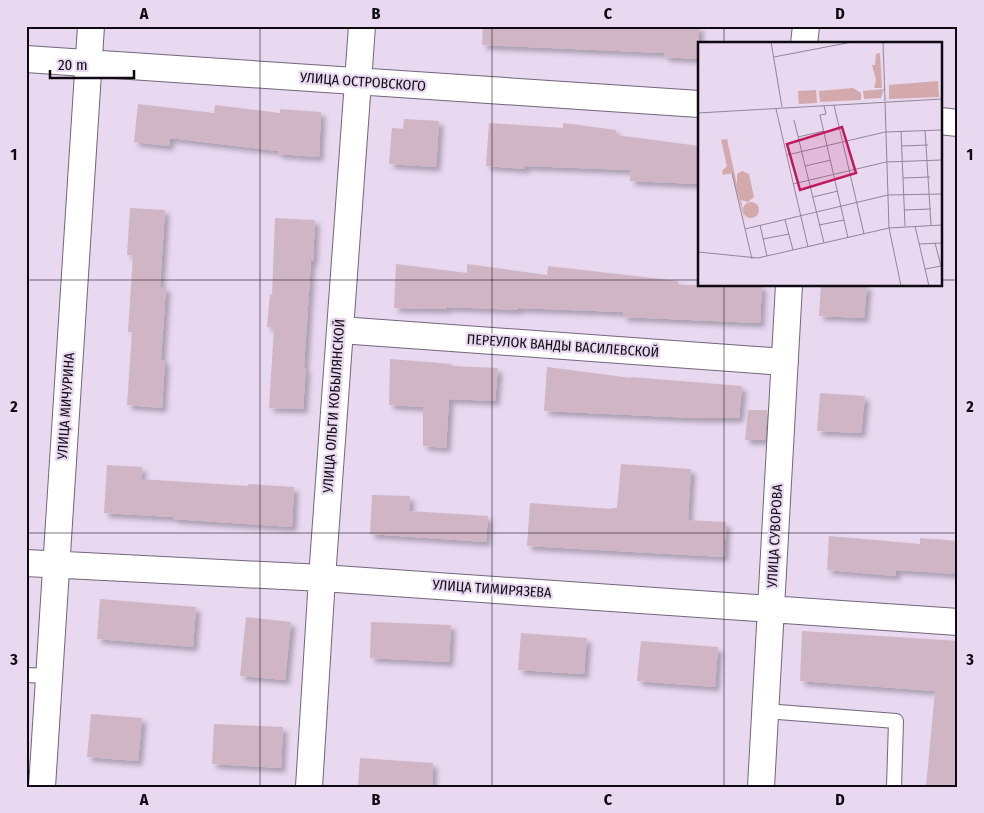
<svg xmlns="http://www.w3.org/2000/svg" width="984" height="813" font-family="'Fira Sans Condensed',sans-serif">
  <defs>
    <filter id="shadow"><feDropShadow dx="4.5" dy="4.5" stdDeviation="2.5" flood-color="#0004"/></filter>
  </defs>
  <rect width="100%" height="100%" fill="#e8d8f0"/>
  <path fill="#d0b6c4" filter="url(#shadow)" d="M 483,26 L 699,26 L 699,59 L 664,57 L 664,53 L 482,45 Z
    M 138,104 L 214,113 L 215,105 L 280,113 L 280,109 L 321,112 L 319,157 L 278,154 L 278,151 L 170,138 L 169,146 L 134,142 Z
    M 404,119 L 439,121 L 436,167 L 389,164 L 392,128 L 403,129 Z
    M 489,123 L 563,128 L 563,123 L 616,130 L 616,135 L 699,146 L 699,184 L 630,181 L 631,170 L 525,166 L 525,169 L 486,166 Z
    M 130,208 L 165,210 L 160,287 L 166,287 L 161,360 L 165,360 L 162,408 L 127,405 L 132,332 L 128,332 L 133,255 L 127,255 Z
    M 275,218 L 315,220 L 313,261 L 311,261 L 304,368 L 306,368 L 303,409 L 269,408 L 274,328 L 267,327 L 270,294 L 272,295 Z
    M 396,264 L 467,273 L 467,264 L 547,275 L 548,266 L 678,281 L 678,285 L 762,285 L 760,323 L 623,317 L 623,312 L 518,308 L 518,310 L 447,307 L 447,309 L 394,308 Z
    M 821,285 L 867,285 L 864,318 L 819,316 Z
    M 390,359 L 452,364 L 451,366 L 498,368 L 495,401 L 449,399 L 446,448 L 423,446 L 423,407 L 389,405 Z
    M 547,367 L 631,378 L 631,377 L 742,386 L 739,418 L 695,418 L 544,411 Z
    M 820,393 L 865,396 L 861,433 L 817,431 Z
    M 748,410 L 767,410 L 765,440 L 745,440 Z
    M 621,464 L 691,469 L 688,520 L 726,522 L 724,557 L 527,546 L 530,503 L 612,509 L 612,508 L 617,508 Z
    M 107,465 L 142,467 L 141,479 L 248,486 L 248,484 L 294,487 L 292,527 L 173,519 L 173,517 L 104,513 Z
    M 372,495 L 410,496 L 409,511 L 488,516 L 486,542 L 370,534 Z
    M 829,536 L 920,544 L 920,538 L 958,541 L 958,574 L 896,570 L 896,576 L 827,570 Z
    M 100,599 L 196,607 L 193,647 L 97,639 Z
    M 246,617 L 291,622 L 285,680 L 240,676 Z
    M 371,622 L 451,625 L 449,662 L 370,658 Z
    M 802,631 L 958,641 L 958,787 L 926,787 L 935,691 L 800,681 Z
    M 521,633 L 587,638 L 584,674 L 518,670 Z
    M 641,641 L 718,647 L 715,687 L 637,681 Z
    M 91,714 L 142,718 L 138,761 L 87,757 Z
    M 214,724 L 283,727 L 281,768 L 212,764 Z
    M 360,758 L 433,763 L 432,787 L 358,787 Z"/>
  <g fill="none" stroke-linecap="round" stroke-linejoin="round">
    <g stroke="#73657a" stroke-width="16">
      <path id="service" d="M 26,675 L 49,676
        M 765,711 L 896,721 L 894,787"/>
    </g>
    <g stroke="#73657a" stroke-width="28">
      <path id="minor" d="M 804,44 L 806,26
        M 26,59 L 699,104
        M 940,121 L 958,123
        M 340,330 L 785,362
        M 26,563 L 322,578 L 958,622
        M 42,787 L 91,26
        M 309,787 L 322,578 L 362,26
        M 761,787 L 789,285"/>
    </g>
    <use href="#service" stroke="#fff" stroke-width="14"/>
    <use href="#minor" stroke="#fff" stroke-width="26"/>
  </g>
  <path fill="none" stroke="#0f0a11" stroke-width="1" stroke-opacity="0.55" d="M 260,26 L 260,787M 492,26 L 492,787M 724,26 L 724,44M 26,280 L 699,280M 940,280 L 958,280M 724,285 L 724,787M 26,533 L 958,533"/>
  <g text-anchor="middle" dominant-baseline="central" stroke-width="4.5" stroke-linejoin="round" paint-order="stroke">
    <g font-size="14" fill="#0f0a11" stroke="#e8d8f0">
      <text transform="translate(363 82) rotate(4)">УЛИЦА ОСТРОВСКОГО</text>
      <text transform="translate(563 346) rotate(4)">ПЕРЕУЛОК ВАНДЫ ВАСИЛЕВСКОЙ</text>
      <text transform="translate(66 406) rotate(-86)">УЛИЦА МИЧУРИНА</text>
      <text transform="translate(334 406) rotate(-86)">УЛИЦА ОЛЬГИ КОБЫЛЯНСКОЙ</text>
      <text transform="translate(775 536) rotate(-87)">УЛИЦА СУВОРОВА</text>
      <text transform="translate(492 589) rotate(4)">УЛИЦА ТИМИРЯЗЕВА</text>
    </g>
  </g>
  <g transform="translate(698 42)">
    <rect width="244" height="244" fill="#e8d8f0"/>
    <path d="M 182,11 L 184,46 L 176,46 L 178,38 L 174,23 L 177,23 L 178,12 ZM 240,39 L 241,55 L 191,57 L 191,43 ZM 155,46 L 163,51 L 163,58 L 122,60 L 121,49 ZM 186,47 L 183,56 L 166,57 L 165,49 ZM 118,48 L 119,61 L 101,62 L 100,49 ZM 29,97 L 39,143 L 39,132 L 44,129 L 51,132 L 56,155 L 50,160 L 43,158 L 47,179 L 34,131 L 25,133 L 24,129 L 29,124 L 23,98 ZM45 168a8 8 0 1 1 16 0a8 8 0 1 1-16 0Z" fill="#d4a9ab"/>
    <path fill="none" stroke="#918697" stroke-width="1" d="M 73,0 L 84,65M 185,0 L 187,59M 76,15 L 154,0M 187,60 L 191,186 L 203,244M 136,63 L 166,192M 126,64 L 128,72 L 122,73 L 150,196M 78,67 L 110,205M 0,71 L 244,57M 96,78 L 126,201M 227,88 L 233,183M 203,89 L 207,184M 100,95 L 126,89M 204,104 L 230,103M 89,113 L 187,90 L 244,88M 107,124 L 133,118M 34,131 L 54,217M 205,136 L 232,135M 95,142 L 188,120 L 244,118M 115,155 L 140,149M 206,168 L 233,167M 87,178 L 95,208M 62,183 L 69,214M 121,183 L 146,178M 217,184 L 231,244M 47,187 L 190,153 L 244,152M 65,197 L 91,192M 237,201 L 243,224M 221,202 L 244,201M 0,210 L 60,216 L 191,186 L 244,183M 227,227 L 243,224"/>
    <path fill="#c2185b" fill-opacity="0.15" stroke="#c2185b" stroke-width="2.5" d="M 144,85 L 158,131 L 102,148 L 89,102 Z"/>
    <rect width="244" height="244" fill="none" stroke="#0f0a11" stroke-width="2.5"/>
  </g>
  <rect width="984" height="813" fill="none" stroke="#e8d8f0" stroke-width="55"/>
  <path d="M50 70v8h84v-8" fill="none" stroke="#0f0a11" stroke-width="2.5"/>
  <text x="58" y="70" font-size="15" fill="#0f0a11" stroke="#e8d8f0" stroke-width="4" paint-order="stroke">20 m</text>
  <rect x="28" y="28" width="928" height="758" fill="none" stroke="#0f0a11" stroke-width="2"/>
  <g font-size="16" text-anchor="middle" font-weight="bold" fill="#0f0a11">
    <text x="144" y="19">A</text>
    <text x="376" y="19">B</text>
    <text x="608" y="19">C</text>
    <text x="840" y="19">D</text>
    <text x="14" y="160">1</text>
    <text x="970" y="160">1</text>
    <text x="14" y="412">2</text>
    <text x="970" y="412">2</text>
    <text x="14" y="665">3</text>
    <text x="970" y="665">3</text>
    <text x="144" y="805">A</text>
    <text x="376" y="805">B</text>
    <text x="608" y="805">C</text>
    <text x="840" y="805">D</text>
  </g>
</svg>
